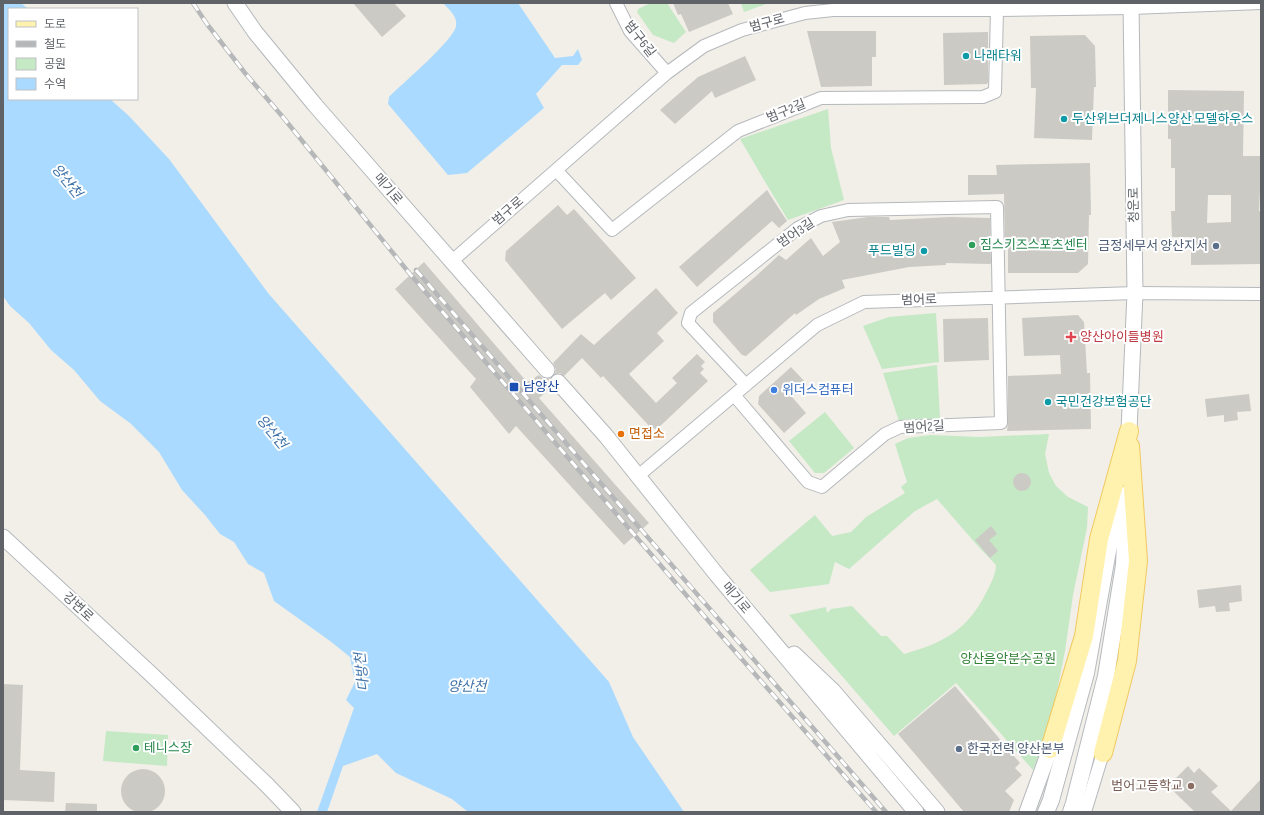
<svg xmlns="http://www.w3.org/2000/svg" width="1264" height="815" font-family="'Sofia Sans Condensed','Noto Sans KR',sans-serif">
  <rect width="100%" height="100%" fill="#f1efe8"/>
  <path fill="#c5e8c5" d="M 651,3 L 667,3 L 686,32 L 674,43 L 653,35 L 637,12 L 638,9 Z
    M 741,3 L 769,3 L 744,12 Z
    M 828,109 L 831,148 L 844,200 L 788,220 L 767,185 L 740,139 Z
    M 936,313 L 939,362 L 882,369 L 863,326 L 889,317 Z
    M 937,365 L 940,419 L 907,419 L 899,421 L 883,373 Z
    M 825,412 L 854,448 L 824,473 L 815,473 L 789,441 Z
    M 1049,434 L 1045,454 L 1049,473 L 1056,486 L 1068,497 L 1088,507 L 1087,528 L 1073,595 L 1065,651 L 1050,726 L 1033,770 L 956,683 L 894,736 L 789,615 L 826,607 L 827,613 L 831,609 L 852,606 L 881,636 L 887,636 L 904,654 C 945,642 967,631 987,591 C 991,583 996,574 996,565 L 977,545 L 937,499 L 915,511 L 849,569 L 835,562 L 829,584 L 770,592 L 750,570 L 815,515 L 832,536 L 851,532 L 866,517 L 905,493 L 901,487 L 907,482 L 895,444 L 908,438 L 931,435 L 979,437 Z
    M 106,731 L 168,735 L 167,766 L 103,761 Z"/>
  <path fill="#aadaff" d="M 3,3 L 21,3 L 28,9 L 9,9 L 9,99 L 110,99 L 129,116 L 169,159 L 268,293 L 609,682 L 633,737 L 684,812 L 468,812 L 452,799 L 396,773 L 377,754 L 343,766 L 327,812 L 317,812 L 354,708 L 346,700 L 355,682 L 350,657 L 330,641 L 274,601 L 264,573 L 248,564 L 234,542 L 220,534 L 205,515 L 182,490 L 159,452 L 130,423 L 100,401 L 74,370 L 51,350 L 29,323 L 10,306 L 3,296 Z
    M 443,3 L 518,3 L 555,58 L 573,56 L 578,49 L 582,60 L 578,65 L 562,65 L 536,94 L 544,108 L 467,173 L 448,175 L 388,104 L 389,97 C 402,84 454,40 456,26 C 458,16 448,9 443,3 Z"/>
  <path fill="#cccac5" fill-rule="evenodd" d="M 353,3 L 394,3 L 406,16 L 382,37 Z
    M 673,3 L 728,3 L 733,14 L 689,32 L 681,14 L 678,15 Z
    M 807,31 L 876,31 L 876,57 L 872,57 L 872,86 L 821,87 Z
    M 988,32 L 988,82 L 987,84 L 944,85 L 943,33 Z
    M 1085,35 L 1095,46 L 1096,87 L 1094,87 L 1092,140 L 1034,138 L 1036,88 L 1031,88 L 1030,36 Z
    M 745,56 L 756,80 L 715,98 L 712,91 L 675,124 L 660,110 L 698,77 Z
    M 1168,90 L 1244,91 L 1243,156 L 1261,156 L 1261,189 L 1260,189 L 1259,211 L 1260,211 L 1261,264 L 1191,265 L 1191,237 L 1172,237 L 1171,211 L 1175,211 L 1175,168 L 1171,168 L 1171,139 L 1168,139 ZM 1208,195 L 1231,195 L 1231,222 L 1207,223 Z
    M 1090,163 L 1091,215 L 1089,215 L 1088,264 L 1078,273 L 1008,273 L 1008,239 L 1005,243 L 1004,194 L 968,195 L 968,175 L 997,175 L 996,165 Z
    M 767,190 L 787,221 L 779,228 L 772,221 L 697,287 L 679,267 Z
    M 558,205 L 567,215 L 574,209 L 636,278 L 611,300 L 605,293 L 562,329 L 505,260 L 506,251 Z
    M 868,217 L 889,217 L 890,220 L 950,217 L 990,218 L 991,263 L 990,264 L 946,263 L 946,265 L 909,267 L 842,280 L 845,288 L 819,299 L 796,315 L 795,313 L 746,356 L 742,355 L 713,322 L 713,313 L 756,276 L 779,255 L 786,260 L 811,238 L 823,256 L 840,242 L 832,222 Z
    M 424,262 L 527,382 L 539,375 L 544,379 L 550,378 L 549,383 L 551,388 L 539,398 L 649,523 L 624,545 L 516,426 L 509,434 L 470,387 L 476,379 L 395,289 Z
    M 656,288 L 678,313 L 657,333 L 664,341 L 629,374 L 656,403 L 677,383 L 672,378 L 697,354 L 705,362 L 701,366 L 704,369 L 700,373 L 708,381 L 657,429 L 651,428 L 603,376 L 601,378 L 582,358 L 564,376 L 560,373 L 555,374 L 556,369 L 553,363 L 581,334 L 594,345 Z
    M 1078,315 L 1084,322 L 1087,373 L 1090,373 L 1091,429 L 1007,431 L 1008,423 L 1008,376 L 1061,374 L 1060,355 L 1024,356 L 1022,318 Z
    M 988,318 L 989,360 L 944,362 L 943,319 Z
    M 791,367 L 807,384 L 792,397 L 806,413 L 784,433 L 758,404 L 759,396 Z
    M 1249,394 L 1251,411 L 1237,412 L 1238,420 L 1224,422 L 1224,415 L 1207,417 L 1205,399 Z
    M1013 482a9 9 0 1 1 18 0a9 9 0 1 1-18 0Z
    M 991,526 L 997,534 L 989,540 L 998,551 L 990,558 L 975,540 Z
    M 1241,585 L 1242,601 L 1229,603 L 1230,611 L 1216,612 L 1215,606 L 1199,608 L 1197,590 Z
    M 3,684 L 23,685 L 20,770 L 55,772 L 54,802 L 3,800 Z
    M 955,686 L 1020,763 L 1015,768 L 1022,775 L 1005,791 L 1014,800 L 1009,812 L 964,812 L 898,734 Z
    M 1188,766 L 1194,773 L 1199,768 L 1218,786 L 1211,792 L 1231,811 L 1261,779 L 1261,812 L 1195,812 L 1168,786 Z
    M121 791a22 22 0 1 1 44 0a22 22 0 1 1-44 0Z
    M 66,803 L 97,804 L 97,812 L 65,812 Z"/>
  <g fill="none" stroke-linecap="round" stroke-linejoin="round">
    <g stroke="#b5b8bc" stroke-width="14">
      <path id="minor" d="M 616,3 L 630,31 L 667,73
        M 556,170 L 612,230 L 738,131 L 821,98 L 983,97 L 995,92 L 997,10
        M 452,261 L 667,73 L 704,46 L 742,30 L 805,13 L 833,10 L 997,10 L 1131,8 L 1261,3
        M 734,395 L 808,482 L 822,487 L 885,434 L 900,427 L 1001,423 L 997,207 L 848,210 L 821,216 L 798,228 L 691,313 L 688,323 L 746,385
        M 638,476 L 817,325 L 864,302 L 1135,293 L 1261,294
        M 1085,812 L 1103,753"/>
    </g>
    <g stroke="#b5b8bc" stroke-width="17">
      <path id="tertiary" d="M 235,3 L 255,32 L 315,105 L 547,370
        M 558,382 L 606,436 L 717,575 L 916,812
        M 1129,431 L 1135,293 L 1131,3
        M 3,537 L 153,676 L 267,785 L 293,812
        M 794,654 L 833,691 L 937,812
        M 1027,812 L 1050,749"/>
    </g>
    <g stroke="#b6babf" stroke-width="18">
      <path id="secondary" d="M 1046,812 L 1051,800 L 1086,673 L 1116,506
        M 1071,812 L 1074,803 L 1106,676 L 1124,565 L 1127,494"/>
    </g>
    <g stroke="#f2c960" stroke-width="20">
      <path id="primary" d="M 1050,749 L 1084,636 L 1099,539 L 1129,431
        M 1103,753 L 1127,661 L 1138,561 L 1130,446"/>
    </g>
    <use href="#minor" stroke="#fff" stroke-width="12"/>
    <use href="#tertiary" stroke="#fff" stroke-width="15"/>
    <use href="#secondary" stroke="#fff" stroke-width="16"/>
    <use href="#primary" stroke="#fff2af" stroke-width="18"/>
    <g stroke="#b6b7b8" stroke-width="4.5">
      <path id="rail" d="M 193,3 L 207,24 L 245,73 L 282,116 L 410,274 L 718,632 L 876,812
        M 416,270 L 886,812"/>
    </g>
    <use href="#rail" stroke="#fff" stroke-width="3" stroke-dasharray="9" stroke-linecap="butt"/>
  </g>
  <g fill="#0f9aa8" stroke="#fff" stroke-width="1.5">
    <circle cx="966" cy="56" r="4"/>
    <circle cx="1064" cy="119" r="4"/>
    <circle cx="924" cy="251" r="4"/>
    <circle cx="1048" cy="402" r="4"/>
  </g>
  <g fill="#2e9e5b" stroke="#fff" stroke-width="1.5">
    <circle cx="972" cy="245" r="4"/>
    <circle cx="136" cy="748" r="4"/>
  </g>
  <g fill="#5c6f8a" stroke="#fff" stroke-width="1.5">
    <circle cx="1216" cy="246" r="4"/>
    <circle cx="959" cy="749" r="4"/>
  </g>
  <path fill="#e0444e" stroke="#fff" stroke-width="1.5" d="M1069 331h4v4h4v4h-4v4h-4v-4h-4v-4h4z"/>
  <rect fill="#1a4fb4" stroke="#fff" stroke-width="1.5" x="509" y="382" width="10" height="10" rx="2"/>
  <circle fill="#3f7fe0" stroke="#fff" stroke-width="1.5" cx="774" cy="390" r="4"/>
  <circle fill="#e8710a" stroke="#fff" stroke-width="1.5" cx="621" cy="434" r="4"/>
  <circle fill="#8d6e63" stroke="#fff" stroke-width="1.5" cx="1191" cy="786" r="4"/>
  <g text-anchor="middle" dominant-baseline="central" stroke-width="4" stroke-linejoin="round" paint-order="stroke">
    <g font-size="13" fill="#5f6368" stroke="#fff">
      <text transform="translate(767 23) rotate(-15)">범구로</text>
      <text transform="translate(640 39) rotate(52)">범구6길</text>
      <text transform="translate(786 111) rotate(-22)">범구2길</text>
      <text transform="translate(388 189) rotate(49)">메기로</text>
      <text transform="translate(1134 205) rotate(-91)">청운로</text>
      <text transform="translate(508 211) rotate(-41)">범구로</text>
      <text transform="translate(796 233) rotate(-34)">범어3길</text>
      <text transform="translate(919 300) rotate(-2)">범어로</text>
      <text transform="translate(924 427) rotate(-4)">범어2길</text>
      <text transform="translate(736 598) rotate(50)">메기로</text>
      <text transform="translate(78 607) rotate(43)">강변로</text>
    </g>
    <g font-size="13" fill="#0d838f" stroke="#fff" text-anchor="start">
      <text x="974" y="56">나래타워</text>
      <text x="1072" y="119">두산위브더제니스양산 모델하우스</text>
      <text x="916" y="251" text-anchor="end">푸드빌딩</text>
      <text x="1056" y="402">국민건강보험공단</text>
    </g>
    <g font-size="13" fill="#27864d" stroke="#fff" text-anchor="start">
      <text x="980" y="245">짐스키즈스포츠센터</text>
      <text x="144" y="748">테니스장</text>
    </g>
    <g font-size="13" fill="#4e5e75" stroke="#fff" text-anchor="end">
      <text x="1208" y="246">금정세무서 양산지서</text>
      <text x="967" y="749" text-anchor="start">한국전력 양산본부</text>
    </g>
    <g font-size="13" fill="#be3a42" stroke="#fff" text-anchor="start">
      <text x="1080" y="337">양산아이들병원</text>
    </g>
    <g font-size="13" fill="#164399" stroke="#fff" text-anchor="start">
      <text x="523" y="387">남양산</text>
    </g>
    <g font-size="13" fill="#366cbe" stroke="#fff" text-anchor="start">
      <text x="782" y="390">위더스컴퓨터</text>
    </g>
    <g font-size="13" fill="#c56008" stroke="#fff" text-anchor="start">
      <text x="629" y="434">면접소</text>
    </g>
    <g font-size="13" fill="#348238" stroke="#fff">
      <text x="1008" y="659">양산음악분수공원</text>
    </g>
    <g font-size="13" fill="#785e54" stroke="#fff" text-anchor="end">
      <text x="1183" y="786">범어고등학교</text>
    </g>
    <g font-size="14" font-style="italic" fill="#4174aa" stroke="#fff">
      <text transform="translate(67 181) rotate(51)">양산천</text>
      <text transform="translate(272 432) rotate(51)">양산천</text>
      <text transform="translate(362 672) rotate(-96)">다방천</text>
      <text x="467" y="686">양산천</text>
    </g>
  </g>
  <rect width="1264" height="815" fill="none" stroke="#5f6368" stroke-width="8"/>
  <rect x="8" y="8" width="130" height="92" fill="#ffffff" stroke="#bfc1c3"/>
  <rect x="16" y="21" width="20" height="6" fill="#fff2af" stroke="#bfc1c3"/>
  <text x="44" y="28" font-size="12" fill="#5f6368">도로</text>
  <rect x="16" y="41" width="20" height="6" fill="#b6b7b8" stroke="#bfc1c3"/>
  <text x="44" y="48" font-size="12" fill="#5f6368">철도</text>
  <rect x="16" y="58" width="20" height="12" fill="#c5e8c5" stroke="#bfc1c3"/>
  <text x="44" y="68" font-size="12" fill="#5f6368">공원</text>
  <rect x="16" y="78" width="20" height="12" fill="#aadaff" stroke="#bfc1c3"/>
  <text x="44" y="88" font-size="12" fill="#5f6368">수역</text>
</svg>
